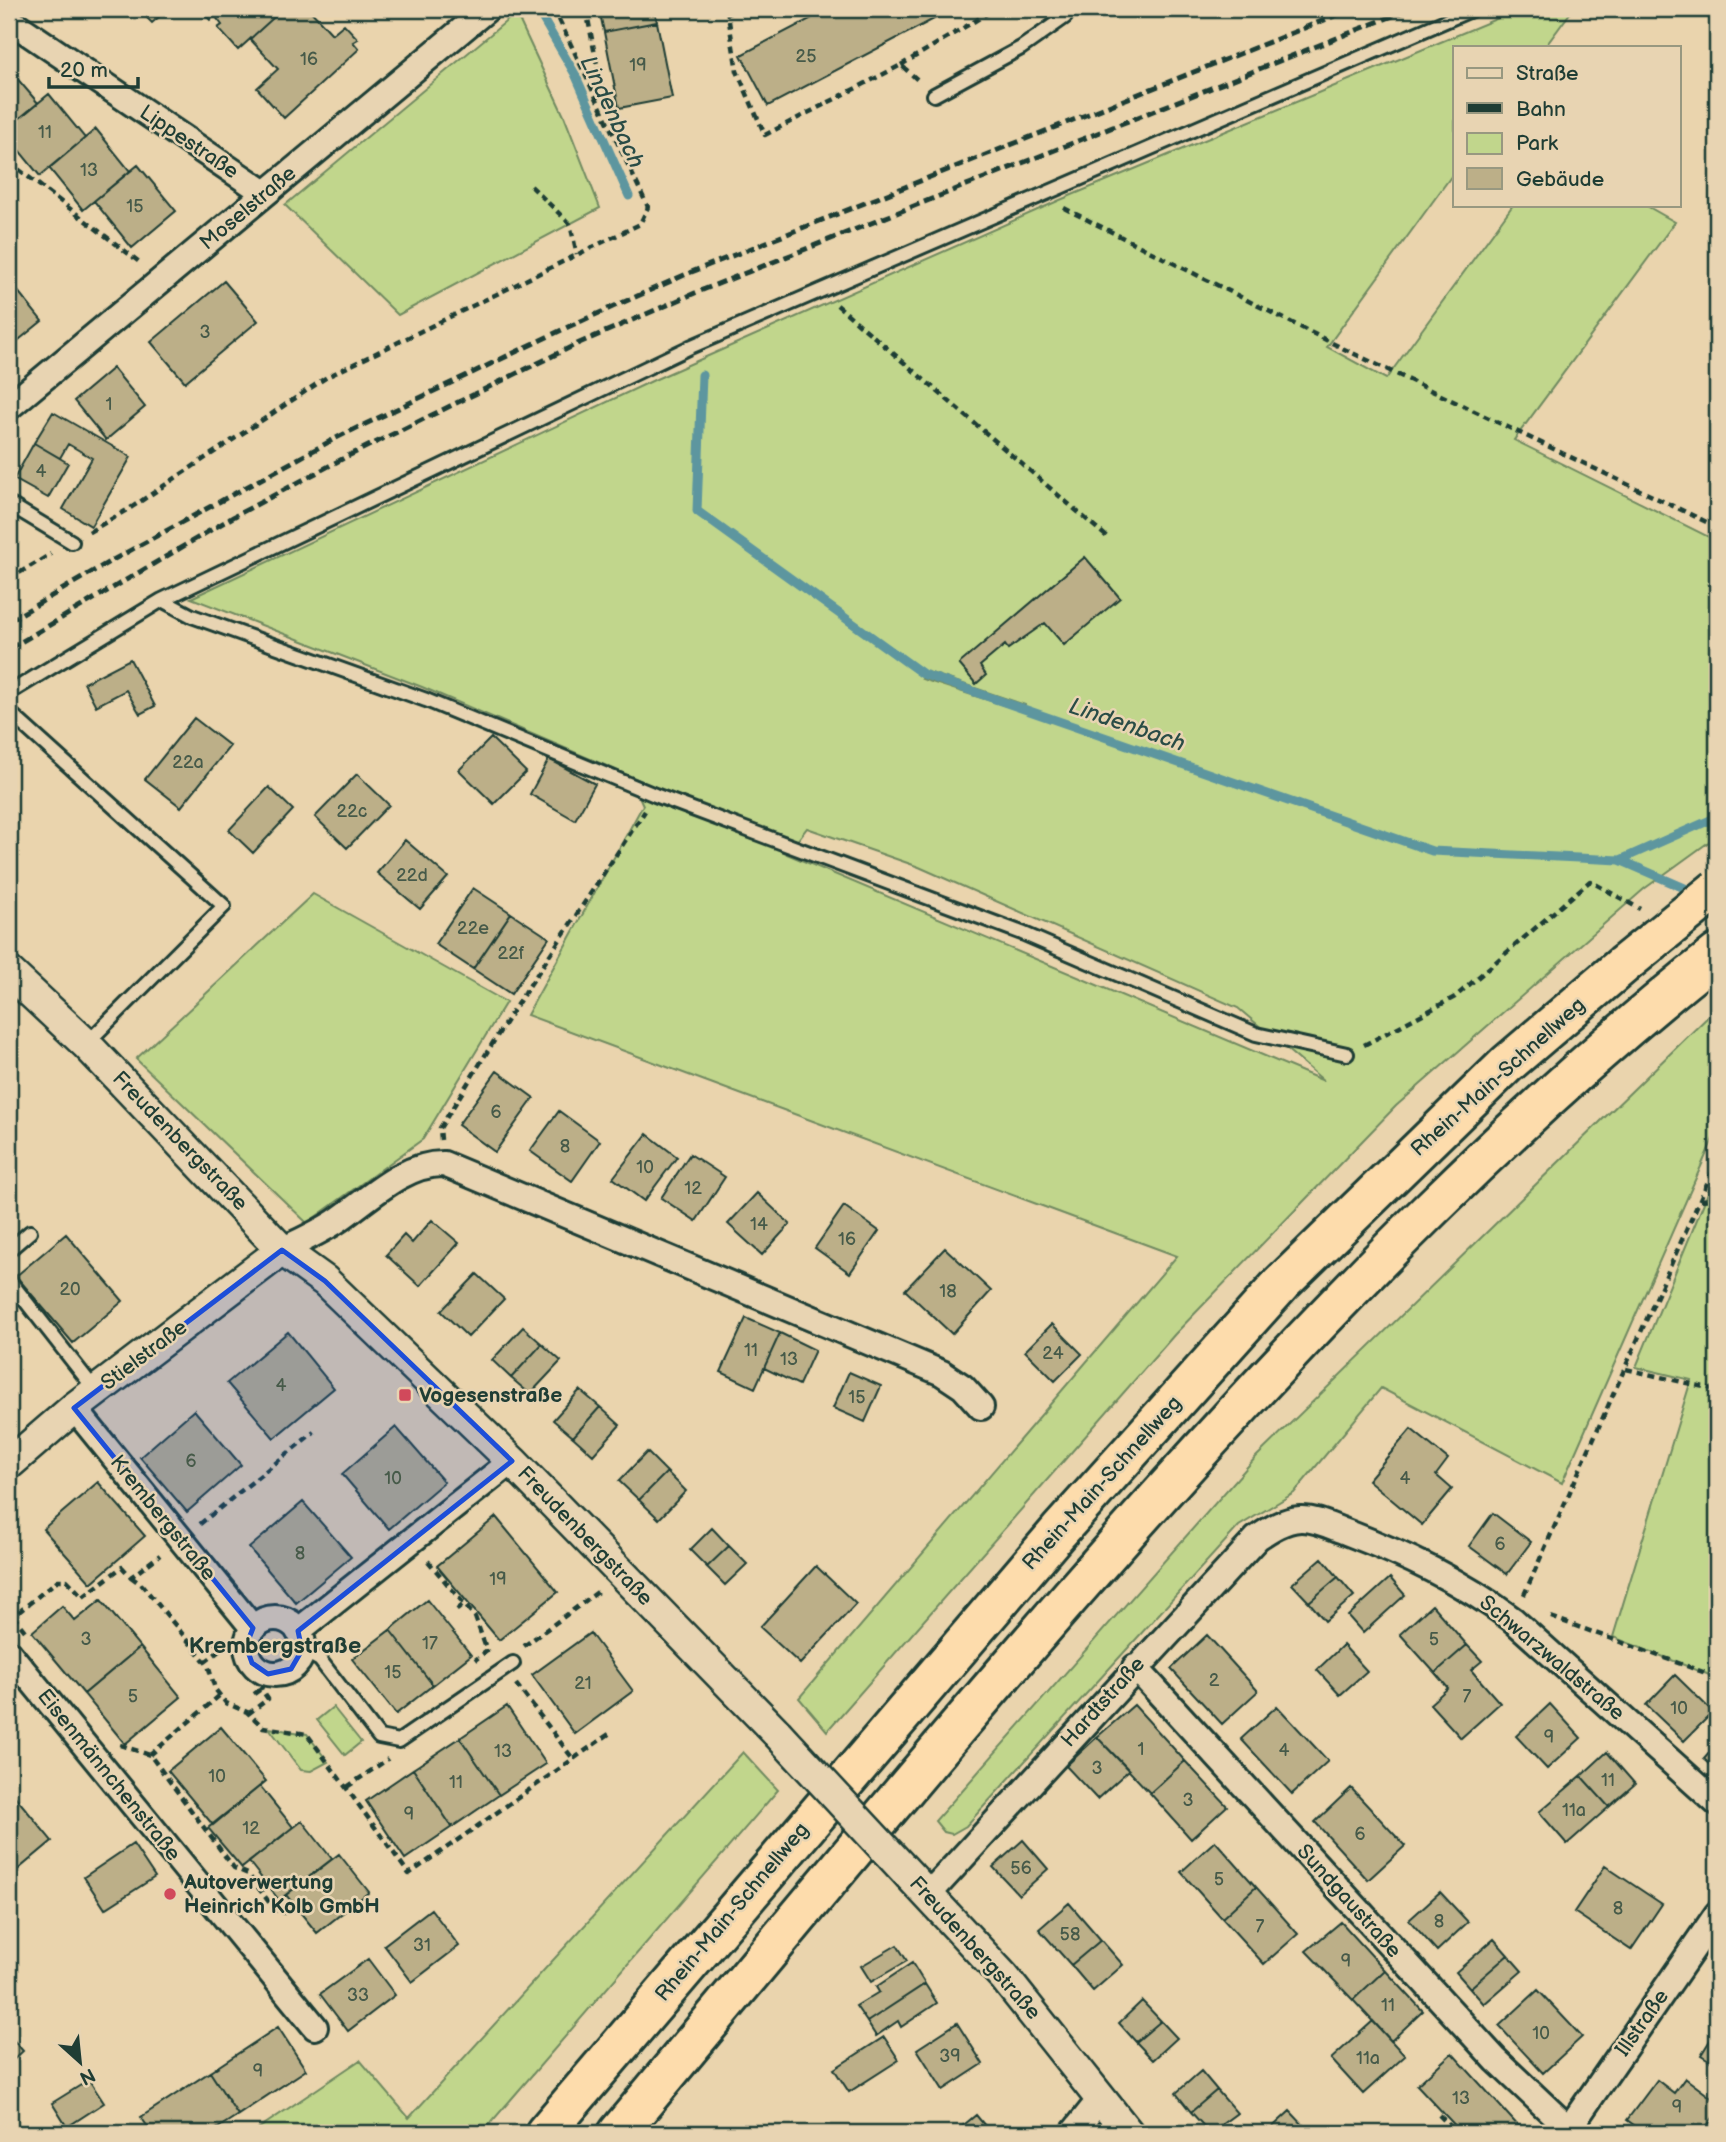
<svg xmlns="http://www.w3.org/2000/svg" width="1726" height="2142" font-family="'Balsamiq Sans',sans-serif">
  <rect width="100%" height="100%" fill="#ead4ad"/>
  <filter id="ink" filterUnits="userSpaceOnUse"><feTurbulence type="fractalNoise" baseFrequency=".0143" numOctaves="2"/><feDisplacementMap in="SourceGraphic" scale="14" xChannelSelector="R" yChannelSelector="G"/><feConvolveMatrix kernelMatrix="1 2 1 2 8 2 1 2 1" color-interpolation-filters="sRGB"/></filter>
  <g filter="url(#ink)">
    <path fill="#c1d68c" stroke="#708a60" stroke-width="2" fill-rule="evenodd" d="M 1520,9 L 1573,9 L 1545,47 L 1455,47 L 1455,171 L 1327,347 L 1386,379 L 1513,205 L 1645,205 L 1675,222 L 1514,440 L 1717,541 L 1717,836 L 1644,889 L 1396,1106 L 1175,1334 L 827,1731 L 799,1698 L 1177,1256 L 527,1015 L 643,805 L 637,792 L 642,781 L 422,687 L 191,598 L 654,380 L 1060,200 ZM 928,672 L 1025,705 L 1025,706 L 1022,711 L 922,679 ZM 807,828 L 919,867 L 1238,1008 L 1324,1081 L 787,854 Z
      M 516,13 L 564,116 L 600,208 L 398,315 L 285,205 Z
      M 313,894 L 506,1002 L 423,1139 L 307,1223 L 136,1059 Z
      M 1717,1008 L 1717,1130 L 1562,1483 L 1381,1388 L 1294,1493 L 1239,1526 L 966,1826 L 952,1834 L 944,1832 L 935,1821 L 1256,1457 Z
      M 1717,1171 L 1717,1678 L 1613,1637 L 1691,1380 L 1636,1367 Z
      M 333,1707 L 361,1742 L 345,1755 L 317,1720 Z
      M 269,1728 L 307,1734 L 328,1762 L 311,1771 L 301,1770 Z
      M 743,1752 L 778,1790 L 482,2133 L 252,2133 L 360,2060 L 409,2118 Z"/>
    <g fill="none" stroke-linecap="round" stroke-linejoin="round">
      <path stroke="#5d969f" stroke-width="9" d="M 537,9 L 575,74 L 629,196
        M 702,375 L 697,511 L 923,674 L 1432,851 L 1620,860 L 1696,893
        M 1620,860 L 1717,817"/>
    </g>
    <path fill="#bcaf88" stroke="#1f3d34" stroke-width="2" d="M 138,9 L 168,9 L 152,23 Z
      M 200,9 L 283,9 L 238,50 L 218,28 L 222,25 L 215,16 L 210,20 Z
      M 283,9 L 309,9 L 332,34 L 344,24 L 358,39 L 353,42 L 359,49 L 284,118 L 257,88 L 278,69 L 250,39 Z
      M 599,9 L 654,9 L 657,22 L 604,32 Z
      M 829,9 L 953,9 L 768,106 L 741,55 Z
      M 657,22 L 672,98 L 619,108 L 604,32 Z
      M 9,69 L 38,103 L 9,127 Z
      M 49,94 L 85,138 L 40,176 L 9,138 L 9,127 Z
      M 96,129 L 130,171 L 83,210 L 49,168 Z
      M 138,165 L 176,211 L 132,248 L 94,201 Z
      M 9,280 L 42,321 L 9,348 Z
      M 224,281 L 258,321 L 185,382 L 151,342 Z
      M 113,368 L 145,407 L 106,440 L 74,401 Z
      M 53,412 L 131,457 L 91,526 L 63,509 L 92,458 L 68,444 L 60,458 L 34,443 Z
      M 34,443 L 68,463 L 48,498 L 14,479 Z
      M 1085,557 L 1120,598 L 1064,645 L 1045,623 L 1008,649 L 1005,645 L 980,666 L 986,675 L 976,684 L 959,664 Z
      M 130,659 L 155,706 L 140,714 L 126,690 L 96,706 L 84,683 Z
      M 194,718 L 230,746 L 181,807 L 145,779 Z
      M 491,738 L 526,772 L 494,804 L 459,770 Z
      M 549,759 L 595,784 L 575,820 L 530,794 Z
      M 357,774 L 389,805 L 347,848 L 315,817 Z
      M 269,787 L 293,810 L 253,853 L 229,830 Z
      M 405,840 L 448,877 L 420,909 L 377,873 Z
      M 473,888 L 511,913 L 473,969 L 435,944 Z
      M 511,913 L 549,938 L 511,994 L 473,969 Z
      M 497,1071 L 534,1098 L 495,1152 L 458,1125 Z
      M 559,1111 L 600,1141 L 572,1181 L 530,1151 Z
      M 647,1134 L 677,1157 L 644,1201 L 613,1178 Z
      M 690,1154 L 725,1177 L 696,1221 L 661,1198 Z
      M 757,1193 L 790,1224 L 762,1255 L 728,1224 Z
      M 844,1206 L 879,1231 L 850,1273 L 815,1248 Z
      M 432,1220 L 459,1243 L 420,1286 L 386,1255 L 404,1235 L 412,1243 Z
      M 66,1234 L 123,1301 L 73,1343 L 16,1276 Z
      M 945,1248 L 991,1291 L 952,1334 L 905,1290 Z
      M 477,1274 L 504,1299 L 468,1337 L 441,1311 Z
      M 746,1318 L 780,1333 L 755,1388 L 721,1372 Z
      M 1052,1324 L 1082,1354 L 1055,1381 L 1025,1351 Z
      M 523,1327 L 542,1344 L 511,1378 L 492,1360 Z
      M 288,1332 L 334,1388 L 274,1438 L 227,1383 Z
      M 780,1333 L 815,1350 L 799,1385 L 764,1368 Z
      M 542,1344 L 561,1361 L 530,1394 L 511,1378 Z
      M 849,1372 L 881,1386 L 865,1422 L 833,1408 Z
      M 580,1390 L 600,1407 L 573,1437 L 553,1420 Z
      M 600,1407 L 620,1425 L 593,1455 L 573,1437 Z
      M 194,1410 L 241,1465 L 187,1512 L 140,1457 Z
      M 396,1427 L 444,1482 L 389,1529 L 342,1474 Z
      M 1411,1429 L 1448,1459 L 1436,1475 L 1452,1489 L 1422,1525 L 1368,1480 Z
      M 647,1452 L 667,1472 L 639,1500 L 619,1481 Z
      M 667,1472 L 686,1491 L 659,1519 L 639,1500 Z
      M 98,1482 L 145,1536 L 91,1583 L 43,1529 Z
      M 303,1502 L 351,1557 L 296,1603 L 249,1548 Z
      M 1493,1513 L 1531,1542 L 1507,1574 L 1469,1546 Z
      M 496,1517 L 558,1592 L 499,1640 L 437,1566 Z
      M 712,1528 L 729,1546 L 707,1567 L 690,1550 Z
      M 729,1546 L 747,1564 L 725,1585 L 707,1567 Z
      M 1322,1558 L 1338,1577 L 1309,1602 L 1292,1584 Z
      M 816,1566 L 856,1604 L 800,1664 L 760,1627 Z
      M 1338,1577 L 1354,1596 L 1325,1621 L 1309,1602 Z
      M 1390,1578 L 1405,1595 L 1363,1633 L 1348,1616 Z
      M 101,1600 L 140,1647 L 84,1694 L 32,1632 L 62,1606 L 75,1621 Z
      M 427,1600 L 471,1655 L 433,1685 L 390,1630 Z
      M 1432,1605 L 1467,1645 L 1435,1673 L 1400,1634 Z
      M 390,1630 L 433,1685 L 396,1714 L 352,1659 Z
      M 590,1633 L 633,1691 L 575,1734 L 532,1675 Z
      M 1207,1635 L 1258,1691 L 1222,1724 L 1171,1669 Z
      M 1343,1645 L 1367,1671 L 1340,1695 L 1317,1670 Z
      M 1467,1645 L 1482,1661 L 1471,1670 L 1500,1703 L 1461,1738 L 1430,1704 L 1448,1688 L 1435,1673 Z
      M 140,1647 L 181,1697 L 125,1744 L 84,1694 Z
      M 1675,1675 L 1713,1712 L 1684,1741 L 1646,1705 Z
      M 1550,1704 L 1581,1738 L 1547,1769 L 1516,1736 Z
      M 1134,1705 L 1185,1761 L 1150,1793 L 1097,1737 Z
      M 507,1706 L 546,1764 L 499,1795 L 460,1738 Z
      M 1277,1706 L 1328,1761 L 1292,1794 L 1241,1739 Z
      M 221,1727 L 266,1781 L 213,1825 L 168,1771 Z
      M 1097,1737 L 1129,1770 L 1097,1799 L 1066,1766 Z
      M 460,1738 L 499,1795 L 452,1827 L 413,1769 Z
      M 1717,1744 L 1717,1770 L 1704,1759 Z
      M 1607,1752 L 1635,1784 L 1609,1807 L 1581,1776 Z
      M 1185,1761 L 1227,1806 L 1191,1839 L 1150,1793 Z
      M 413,1769 L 452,1827 L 405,1859 L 366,1801 Z
      M 1581,1776 L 1609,1807 L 1567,1844 L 1539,1812 Z
      M 260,1786 L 293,1827 L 242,1868 L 208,1828 Z
      M 1351,1788 L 1405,1846 L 1368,1880 L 1315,1822 Z
      M 9,1789 L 52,1841 L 9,1877 Z
      M 302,1821 L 332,1859 L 279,1900 L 249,1862 Z
      M 1023,1840 L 1048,1869 L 1019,1895 L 993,1867 Z
      M 1215,1841 L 1256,1887 L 1222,1918 L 1181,1872 Z
      M 133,1844 L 155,1877 L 105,1909 L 84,1877 Z
      M 339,1854 L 369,1892 L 317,1933 L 286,1895 Z
      M 1605,1866 L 1662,1904 L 1631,1950 L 1574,1912 Z
      M 1256,1887 L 1298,1934 L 1264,1964 L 1222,1918 Z
      M 1440,1892 L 1468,1922 L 1437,1951 L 1409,1920 Z
      M 1069,1903 L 1101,1940 L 1071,1965 L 1039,1929 Z
      M 431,1909 L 459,1946 L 412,1982 L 384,1945 Z
      M 1341,1922 L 1385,1970 L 1353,2000 L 1306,1951 Z
      M 1494,1939 L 1508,1955 L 1470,1988 L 1456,1972 Z
      M 1101,1940 L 1123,1965 L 1093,1991 L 1071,1965 Z
      M 897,1945 L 907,1961 L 871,1982 L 861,1966 Z
      M 1508,1955 L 1522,1971 L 1484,2004 L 1470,1988 Z
      M 368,1959 L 395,1995 L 348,2031 L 320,1994 Z
      M 912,1963 L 925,1984 L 867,2022 L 856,2006 L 879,1992 L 876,1987 Z
      M 1385,1970 L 1423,2011 L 1391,2041 L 1353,2000 Z
      M 925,1984 L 937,2003 L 901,2027 L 898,2021 L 876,2036 L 867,2022 Z
      M 1538,1990 L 1582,2037 L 1543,2073 L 1499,2026 Z
      M 1142,2001 L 1161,2021 L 1136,2042 L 1119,2023 Z
      M 1161,2021 L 1177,2038 L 1153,2060 L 1136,2042 Z
      M 1373,2021 L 1405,2056 L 1363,2094 L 1331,2059 Z
      M 957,2023 L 983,2064 L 943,2090 L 917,2049 Z
      M 278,2027 L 306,2070 L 238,2115 L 210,2072 Z
      M 1717,2029 L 1717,2065 L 1701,2055 Z
      M 9,2035 L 23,2051 L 9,2064 Z
      M 884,2037 L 899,2060 L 849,2092 L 834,2069 Z
      M 1452,2053 L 1521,2129 L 1517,2133 L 1462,2133 L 1417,2085 Z
      M 1201,2071 L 1217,2090 L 1191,2112 L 1176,2093 Z
      M 210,2072 L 238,2115 L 210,2133 L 152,2133 L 141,2117 Z
      M 1685,2078 L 1717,2102 L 1717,2112 L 1702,2133 L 1645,2133 L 1627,2120 L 1657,2080 L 1674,2093 Z
      M 89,2080 L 104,2103 L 67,2127 L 52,2103 Z
      M 1217,2090 L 1237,2113 L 1210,2133 L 1191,2112 Z
      M 1290,2111 L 1309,2131 L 1266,2133 Z
      M 976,2115 L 991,2133 L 954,2133 Z"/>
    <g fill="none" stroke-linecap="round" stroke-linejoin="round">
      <g stroke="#1f3d34" stroke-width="18">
        <path id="service" d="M 934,95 L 1021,48 L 1065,17 L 1069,9
          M 9,504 L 72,542
          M 162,600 L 192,616 L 426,700 L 655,795 L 1022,933 L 1256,1034 L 1347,1054
          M 9,693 L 162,600 L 690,347 L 1473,9
          M 9,712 L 224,906 L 86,1044
          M 9,1250 L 30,1232
          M 9,1280 L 96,1391
          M 302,1650 L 320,1660 L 379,1737 L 399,1741 L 513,1663"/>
      </g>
      <g stroke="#1f3d34" stroke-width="30">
        <path id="minor" d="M 9,20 L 265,193
          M 9,407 L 487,9
          M 282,1250 C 300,1241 318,1233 335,1222 C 367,1201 403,1163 444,1164 L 942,1373 L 963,1387 L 981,1407
          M 74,1408 L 253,1628
          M247 1646a28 28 0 1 1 56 0a28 28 0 1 1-56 0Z
          M 298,1631 L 512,1461
          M 9,1653 L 315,2027
          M 1135,1667 L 1496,2060 L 1569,2129
          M 928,1895 L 1257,1538 C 1270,1529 1284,1520 1300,1519 C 1316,1518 1332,1527 1346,1532 C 1406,1555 1461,1581 1512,1619 L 1717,1803
          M 1073,2133 L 1101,2098
          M 1566,2133 L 1717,1914"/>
      </g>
      <g stroke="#1f3d34" stroke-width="35">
        <path id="tertiary" d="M 9,972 L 86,1044 L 282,1250 L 325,1281 L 512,1461 L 777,1733
          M 9,1464 L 74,1408 L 282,1250
          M 910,1876 L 1004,1977 L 1128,2133"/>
      </g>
      <g stroke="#1f3d34" stroke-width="44">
        <path id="motorway" d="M 545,2133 L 1059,1531 L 1281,1284 L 1507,1064 L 1623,965
          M 618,2133 C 800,1915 980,1695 1170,1484 C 1340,1295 1518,1112 1717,954"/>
      </g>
      <path stroke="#1f3d34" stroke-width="4.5" stroke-dasharray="7 5" stroke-linecap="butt" d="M 586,9 L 601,85 L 593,88
        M 727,9 L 737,71 L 765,135 L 901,65 L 920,82
        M 901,65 L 995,9
        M 9,162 L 142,264
        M 531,186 L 570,224 L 577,254
        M 1064,208 L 1340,347 L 1717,527
        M 837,305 L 1107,537
        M 89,532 L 132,507 L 327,377 L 640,224 L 648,207 L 554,9
        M 9,579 L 51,554
        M 1364,1045 L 1455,997 L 1590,881 L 1640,909
        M 441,1140 L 440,1128 L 512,1012 L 645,811
        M 1700,1200 L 1717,1199
        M 1626,1369 L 1717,1390
        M 200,1524 L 314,1432
        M 428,1561 L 475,1617 L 487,1651 L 475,1660
        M 131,1577 L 142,1585 L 208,1665 L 215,1689 L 226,1703 L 247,1712 L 263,1727 L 307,1734 L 409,1874 L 609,1734
        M 1524,1595 L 1717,1161
        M 457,1610 L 464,1604
        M 13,1616 L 25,1631
        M 1551,1617 L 1717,1677
        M 9,1620 L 58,1580 L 67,1580 L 83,1597 L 122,1567 L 131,1577 L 160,1555
        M 212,1642 L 232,1644
        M 524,1646 L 599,1591
        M 205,1662 L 228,1644
        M 516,1684 L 574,1760
        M 254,1694 L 261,1689
        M 248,1714 L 268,1699 L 261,1689 L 268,1674
        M 120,1745 L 150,1755 L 234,1868 L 248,1874 L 275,1910 L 286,1913
        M 150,1755 L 219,1696
        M 347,1787 L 388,1759
        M 1439,2115 L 1457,2133"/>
      <use href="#service" stroke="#e8d4b2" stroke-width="12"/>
      <use href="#minor" stroke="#e8d4b2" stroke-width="24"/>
      <use href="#tertiary" stroke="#e8d4b2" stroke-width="30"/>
      <use href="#motorway" stroke="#fddcac" stroke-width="38"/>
      <path stroke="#1f3d34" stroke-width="5" stroke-dasharray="10 5" stroke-linecap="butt" d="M 9,621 L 109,562 L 336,438 L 570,326 L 689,273 L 1352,9
        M 9,649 L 233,517 L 346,457 L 577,344 L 695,293 L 1410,9"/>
      <g stroke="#1f3d34" stroke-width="35" stroke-linecap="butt">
        <path id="tertiary-bridge" d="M 777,1733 L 910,1876"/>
      </g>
      <g stroke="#1f3d34" stroke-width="44" stroke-linecap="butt">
        <path id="motorway-bridge" d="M 1623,965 L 1717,889"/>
      </g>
      <use href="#tertiary-bridge" stroke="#e8d4b2" stroke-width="30"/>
      <use href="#motorway-bridge" stroke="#fddcac" stroke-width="38"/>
    </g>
  </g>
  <path fill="#1d4ed8" fill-opacity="0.2" stroke="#1d4ed8" stroke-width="5" stroke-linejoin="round" d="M 282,1250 L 325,1281 L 512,1461 L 298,1631 L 302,1650 L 291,1669 L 268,1674 L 252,1663 L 246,1646 L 253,1628 L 74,1408 Z"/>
  <g fill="#d1495b" stroke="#e8d4b2" stroke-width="2.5">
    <rect x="398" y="1388" width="14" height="14" rx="3.5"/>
    <circle cx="170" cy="1894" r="7"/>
  </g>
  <g text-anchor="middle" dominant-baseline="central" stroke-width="5" stroke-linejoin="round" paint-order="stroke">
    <g font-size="18" fill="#465a49">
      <text x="806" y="56">25</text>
      <text x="309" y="59">16</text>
      <text x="638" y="65">19</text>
      <text x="45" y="132">11</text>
      <text x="89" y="170">13</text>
      <text x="135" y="206">15</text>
      <text x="205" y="332">3</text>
      <text x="109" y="404">1</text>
      <text x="41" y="471">4</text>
      <text x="188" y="762">22a</text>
      <text x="352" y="811">22c</text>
      <text x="412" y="875">22d</text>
      <text x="473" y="928">22e</text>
      <text x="511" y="953">22f</text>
      <text x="496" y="1112">6</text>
      <text x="565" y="1146">8</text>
      <text x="645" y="1167">10</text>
      <text x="693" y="1188">12</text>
      <text x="759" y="1224">14</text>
      <text x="847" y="1239">16</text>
      <text x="70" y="1289">20</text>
      <text x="948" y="1291">18</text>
      <text x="751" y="1350">11</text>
      <text x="1053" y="1353">24</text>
      <text x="789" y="1359">13</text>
      <text x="281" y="1385">4</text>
      <text x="857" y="1397">15</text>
      <text x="191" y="1461">6</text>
      <text x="393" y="1478">10</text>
      <text x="1405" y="1478">4</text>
      <text x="1500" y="1544">6</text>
      <text x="300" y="1553">8</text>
      <text x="498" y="1579">19</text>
      <text x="86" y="1639">3</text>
      <text x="1434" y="1639">5</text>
      <text x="430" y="1643">17</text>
      <text x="393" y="1672">15</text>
      <text x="1214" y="1680">2</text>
      <text x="583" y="1683">21</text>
      <text x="133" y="1696">5</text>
      <text x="1467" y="1696">7</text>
      <text x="1679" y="1708">10</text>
      <text x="1549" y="1737">9</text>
      <text x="1141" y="1749">1</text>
      <text x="1284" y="1750">4</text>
      <text x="503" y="1751">13</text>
      <text x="1097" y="1768">3</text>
      <text x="217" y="1776">10</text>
      <text x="1608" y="1780">11</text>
      <text x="456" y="1782">11</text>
      <text x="1188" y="1800">3</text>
      <text x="1574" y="1810">11a</text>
      <text x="409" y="1814">9</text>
      <text x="251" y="1828">12</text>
      <text x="1360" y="1834">6</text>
      <text x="1021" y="1868">56</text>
      <text x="1219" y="1879">5</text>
      <text x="1618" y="1908">8</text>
      <text x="1439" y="1921">8</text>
      <text x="1260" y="1926">7</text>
      <text x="1070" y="1934">58</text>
      <text x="422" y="1945">31</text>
      <text x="1346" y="1961">9</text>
      <text x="358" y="1995">33</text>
      <text x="1388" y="2005">11</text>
      <text x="1541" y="2033">10</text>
      <text x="950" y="2056">39</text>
      <text x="1368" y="2058">11a</text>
      <text x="258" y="2071">9</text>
      <text x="1461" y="2098">13</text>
      <text x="1677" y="2107">9</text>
    </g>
    <g font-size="21" fill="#1f3d34" stroke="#e8d4b2">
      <text transform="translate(189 142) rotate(34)">Lippestraße</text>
      <text transform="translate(248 208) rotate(-40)">Moselstraße</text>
      <text transform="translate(1498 1077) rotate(-42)">Rhein-Main-Schnellweg</text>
      <text transform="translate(180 1141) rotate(46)">Freudenbergstraße</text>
      <text transform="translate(144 1355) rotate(-37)">Stielstraße</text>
      <text transform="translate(1102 1483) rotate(-48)">Rhein-Main-Schnellweg</text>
      <text transform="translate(163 1518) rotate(51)">Krembergstraße</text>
      <text transform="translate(585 1536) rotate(46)">Freudenbergstraße</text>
      <text transform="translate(1552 1658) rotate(40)">Schwarzwaldstraße</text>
      <text transform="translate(1103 1702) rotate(-48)">Hardtstraße</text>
      <text transform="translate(109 1775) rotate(51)">Eisenmännchenstraße</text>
      <text transform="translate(1349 1901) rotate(48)">Sundgaustraße</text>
      <text transform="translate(732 1912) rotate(-50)">Rhein-Main-Schnellweg</text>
      <text transform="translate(975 1948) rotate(48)">Freudenbergstraße</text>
      <text transform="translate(1642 2023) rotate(-55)">Illstraße</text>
    </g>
    <g font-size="21" font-weight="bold" fill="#1f3d34" stroke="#e8d4b2" text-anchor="start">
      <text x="419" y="1395">Vogesenstraße</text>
      <text x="184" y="1882">Autoverwertung<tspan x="184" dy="24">Heinrich Kolb GmbH</tspan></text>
    </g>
    <g font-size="23" font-style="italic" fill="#294c46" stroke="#e8d4b2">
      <text transform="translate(612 112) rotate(65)">Lindenbach</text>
      <text transform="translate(1127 725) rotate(19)">Lindenbach</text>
    </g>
    <g font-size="23" font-weight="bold" fill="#1f3d34" stroke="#e8d4b2">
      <text x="275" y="1646">Krembergstraße</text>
    </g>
  </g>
  <rect width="1726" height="2142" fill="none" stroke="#e8d4b2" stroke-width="35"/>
  <rect x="18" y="18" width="1691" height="2107" fill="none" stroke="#1f3d34" stroke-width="2.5" filter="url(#ink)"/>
  <rect x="1453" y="46" width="228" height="161" fill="#e8d4b2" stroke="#989880" stroke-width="2"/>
  <rect x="1467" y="68" width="35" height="10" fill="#e8d4b2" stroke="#989880" stroke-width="2"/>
  <text x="1516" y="80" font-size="21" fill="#1f3d34">Straße</text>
  <rect x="1467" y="103" width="35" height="10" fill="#1f3d34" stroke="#989880" stroke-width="2"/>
  <text x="1516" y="116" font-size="21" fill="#1f3d34">Bahn</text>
  <rect x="1467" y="133" width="35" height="21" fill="#c1d68c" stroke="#989880" stroke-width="2"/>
  <text x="1516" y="150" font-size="21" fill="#1f3d34">Park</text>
  <rect x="1467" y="168" width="35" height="21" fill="#bcaf88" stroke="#989880" stroke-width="2"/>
  <text x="1516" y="186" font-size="21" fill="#1f3d34">Gebäude</text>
  <g transform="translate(80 2062) rotate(153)" stroke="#e8d4b2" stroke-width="5" paint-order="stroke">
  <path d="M0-5L12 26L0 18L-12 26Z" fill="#1f3d34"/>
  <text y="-10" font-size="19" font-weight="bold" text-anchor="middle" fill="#1f3d34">N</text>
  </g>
  <path d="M49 77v10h89v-10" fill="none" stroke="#1f3d34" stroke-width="3.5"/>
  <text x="60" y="77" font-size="21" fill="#1f3d34" stroke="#e8d4b2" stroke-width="5" paint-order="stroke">20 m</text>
</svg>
